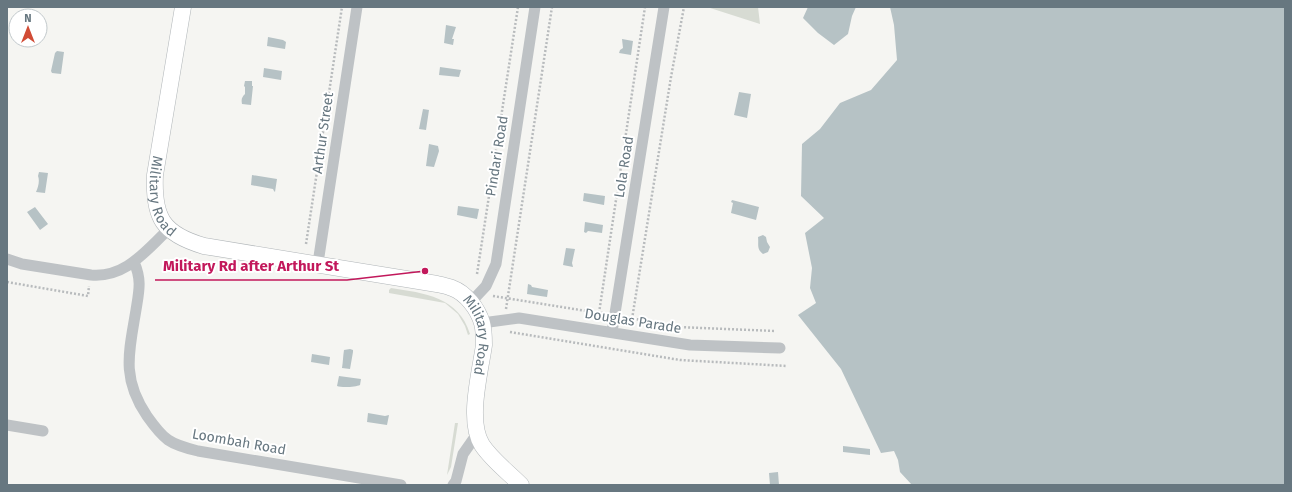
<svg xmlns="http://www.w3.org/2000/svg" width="1292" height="492" font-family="'Fira Sans',sans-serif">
  <rect width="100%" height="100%" fill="#f5f5f2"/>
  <path fill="#d7dbd3" d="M 707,7 L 758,7 L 760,24 Z
    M 391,288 C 424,293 459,297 470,334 L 468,335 L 465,326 L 458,314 L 445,303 L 389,293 L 389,290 Z
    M 455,423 L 458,423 L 451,467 L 447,475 Z"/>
  <path fill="#b6c2c5" d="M 808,7 L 856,7 L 852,16 L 848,34 L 834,45 L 818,33 L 803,18 Z
    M 890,7 L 1285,7 L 1285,485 L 912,485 L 900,472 L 898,460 L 894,451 L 881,453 L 841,369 L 798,315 L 816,303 L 810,288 L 812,268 L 805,233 L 824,218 L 801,196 L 802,144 L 820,129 L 840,103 L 871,90 L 897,60 L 894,25 Z
    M 446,25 L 456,27 L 452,39 L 454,39 L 453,45 L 444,43 Z
    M 268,37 L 283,40 L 286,42 L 285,49 L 267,46 Z
    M 622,39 L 633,41 L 631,55 L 619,53 L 620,50 L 623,48 Z
    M 57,51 L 64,52 L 61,74 L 52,73 L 51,71 L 55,53 Z
    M 440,67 L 461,70 L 459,77 L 439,75 Z
    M 264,68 L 282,71 L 281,80 L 263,77 Z
    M 245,81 L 252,81 L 252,86 L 253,86 L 251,105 L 242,104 C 241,99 242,97 245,94 L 245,87 L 244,86 Z
    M 739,92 L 751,94 L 747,118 L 734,115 Z
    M 423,109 L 429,110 L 426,130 L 419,129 Z
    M 429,144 L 438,146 L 439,151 L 434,167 L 426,166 Z
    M 39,172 L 48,173 L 45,193 L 36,192 C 38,188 40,181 38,176 Z
    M 252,175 L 277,179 L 275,192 L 274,191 L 273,189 L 251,185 Z
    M 584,193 L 605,196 L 604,205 L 583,201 Z
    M 732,200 L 759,207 L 756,220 L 731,213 L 733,203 L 731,202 Z
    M 458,206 L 479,209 L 477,219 L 457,215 Z
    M 35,207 L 48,224 L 40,230 L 27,212 Z
    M 585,222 L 603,225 L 602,233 L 588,231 L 586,233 L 584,232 Z
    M 763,235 L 766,237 L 767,242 L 770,247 L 768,252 L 763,254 C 756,249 759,244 758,237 Z
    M 566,248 L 575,249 L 572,263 L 573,267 L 563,265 Z
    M 528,284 L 531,285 L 532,287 L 548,290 L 547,297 L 527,294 Z
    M 350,349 L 353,350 L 353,352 L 350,369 L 342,368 C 343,362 343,356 344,350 Z
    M 312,354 L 330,357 L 329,365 L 311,362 Z
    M 339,376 L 361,379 L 360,385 C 356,387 342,388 337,386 Z
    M 368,413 L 385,416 L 389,415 L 387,425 L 367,422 Z
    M 843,446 L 870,449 L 870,455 L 843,452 Z
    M 778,472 L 779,485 L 770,485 L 769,473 Z"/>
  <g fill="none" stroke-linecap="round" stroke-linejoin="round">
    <g stroke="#b1b6b9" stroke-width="17">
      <g id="secondary">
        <path id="s1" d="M 183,7 L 155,175 C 153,218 163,234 204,246 L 437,284 C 442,285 447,286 452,288 C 466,293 478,309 482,323 C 484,330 484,338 484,345 C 480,373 467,421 482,445 C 492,460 508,472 521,485"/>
      </g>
    </g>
    <path stroke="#b8bbbd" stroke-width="2.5" stroke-dasharray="2 2" stroke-linecap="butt" d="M 306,244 L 342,7
      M 477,274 L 518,7
      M 7,282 L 88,296 L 89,286
      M 493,296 L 599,313
      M 506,309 L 552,7
      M 603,313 L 599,313 L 645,7
      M 625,317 L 679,327 L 775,331
      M 632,319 L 671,77 L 684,7
      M 510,332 L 680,360 L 787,366"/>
    <path stroke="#bec2c5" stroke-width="11" d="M 7,259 L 22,264 L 91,275 C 126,278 145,251 169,229
      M 134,262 C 142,280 139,291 136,310 C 129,352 121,378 147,416 C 164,440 169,444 198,451 L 401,485
      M 318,263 L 357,7
      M 471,302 L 486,286 L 496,264 L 535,7
      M 482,323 L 519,318 L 690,345 L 780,348
      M 612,332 L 664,7
      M 7,425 L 43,431
      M 453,485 L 456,481 L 463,454 L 477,434"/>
    <use href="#secondary" stroke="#fff" stroke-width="16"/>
  </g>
  <g text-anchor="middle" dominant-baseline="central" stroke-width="4" stroke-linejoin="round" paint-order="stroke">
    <g font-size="14" fill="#677780" stroke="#fff">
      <text transform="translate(323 133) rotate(-82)">Arthur Street</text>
      <text transform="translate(497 156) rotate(-81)">Pindari Road</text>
      <text transform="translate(624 167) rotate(-81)">Lola Road</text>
      <text stroke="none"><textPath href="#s1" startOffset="193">Military Road</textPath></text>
      <text transform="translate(633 321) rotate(9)">Douglas Parade</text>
      <text stroke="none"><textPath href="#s1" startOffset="577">Military Road</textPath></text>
      <text transform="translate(239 442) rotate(10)">Loombah Road</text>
    </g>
  </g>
  <path fill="none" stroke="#c2185b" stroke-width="1.5" d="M425 271L347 280H155"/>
  <circle fill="#c2185b" stroke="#fff" stroke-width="1.5" cx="425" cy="271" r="4"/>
  <g font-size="15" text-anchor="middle" font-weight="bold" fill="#c2185b" stroke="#fff" stroke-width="4" stroke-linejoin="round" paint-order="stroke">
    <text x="251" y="271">Military Rd after Arthur St</text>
  </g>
  <rect width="1292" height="492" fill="none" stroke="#677780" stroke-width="16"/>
  <g transform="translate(28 28)"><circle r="19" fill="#ffffff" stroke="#c2c9cc"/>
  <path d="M0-3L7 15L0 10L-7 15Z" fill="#d14b35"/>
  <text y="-6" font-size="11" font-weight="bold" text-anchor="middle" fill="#677780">N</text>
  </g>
</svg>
